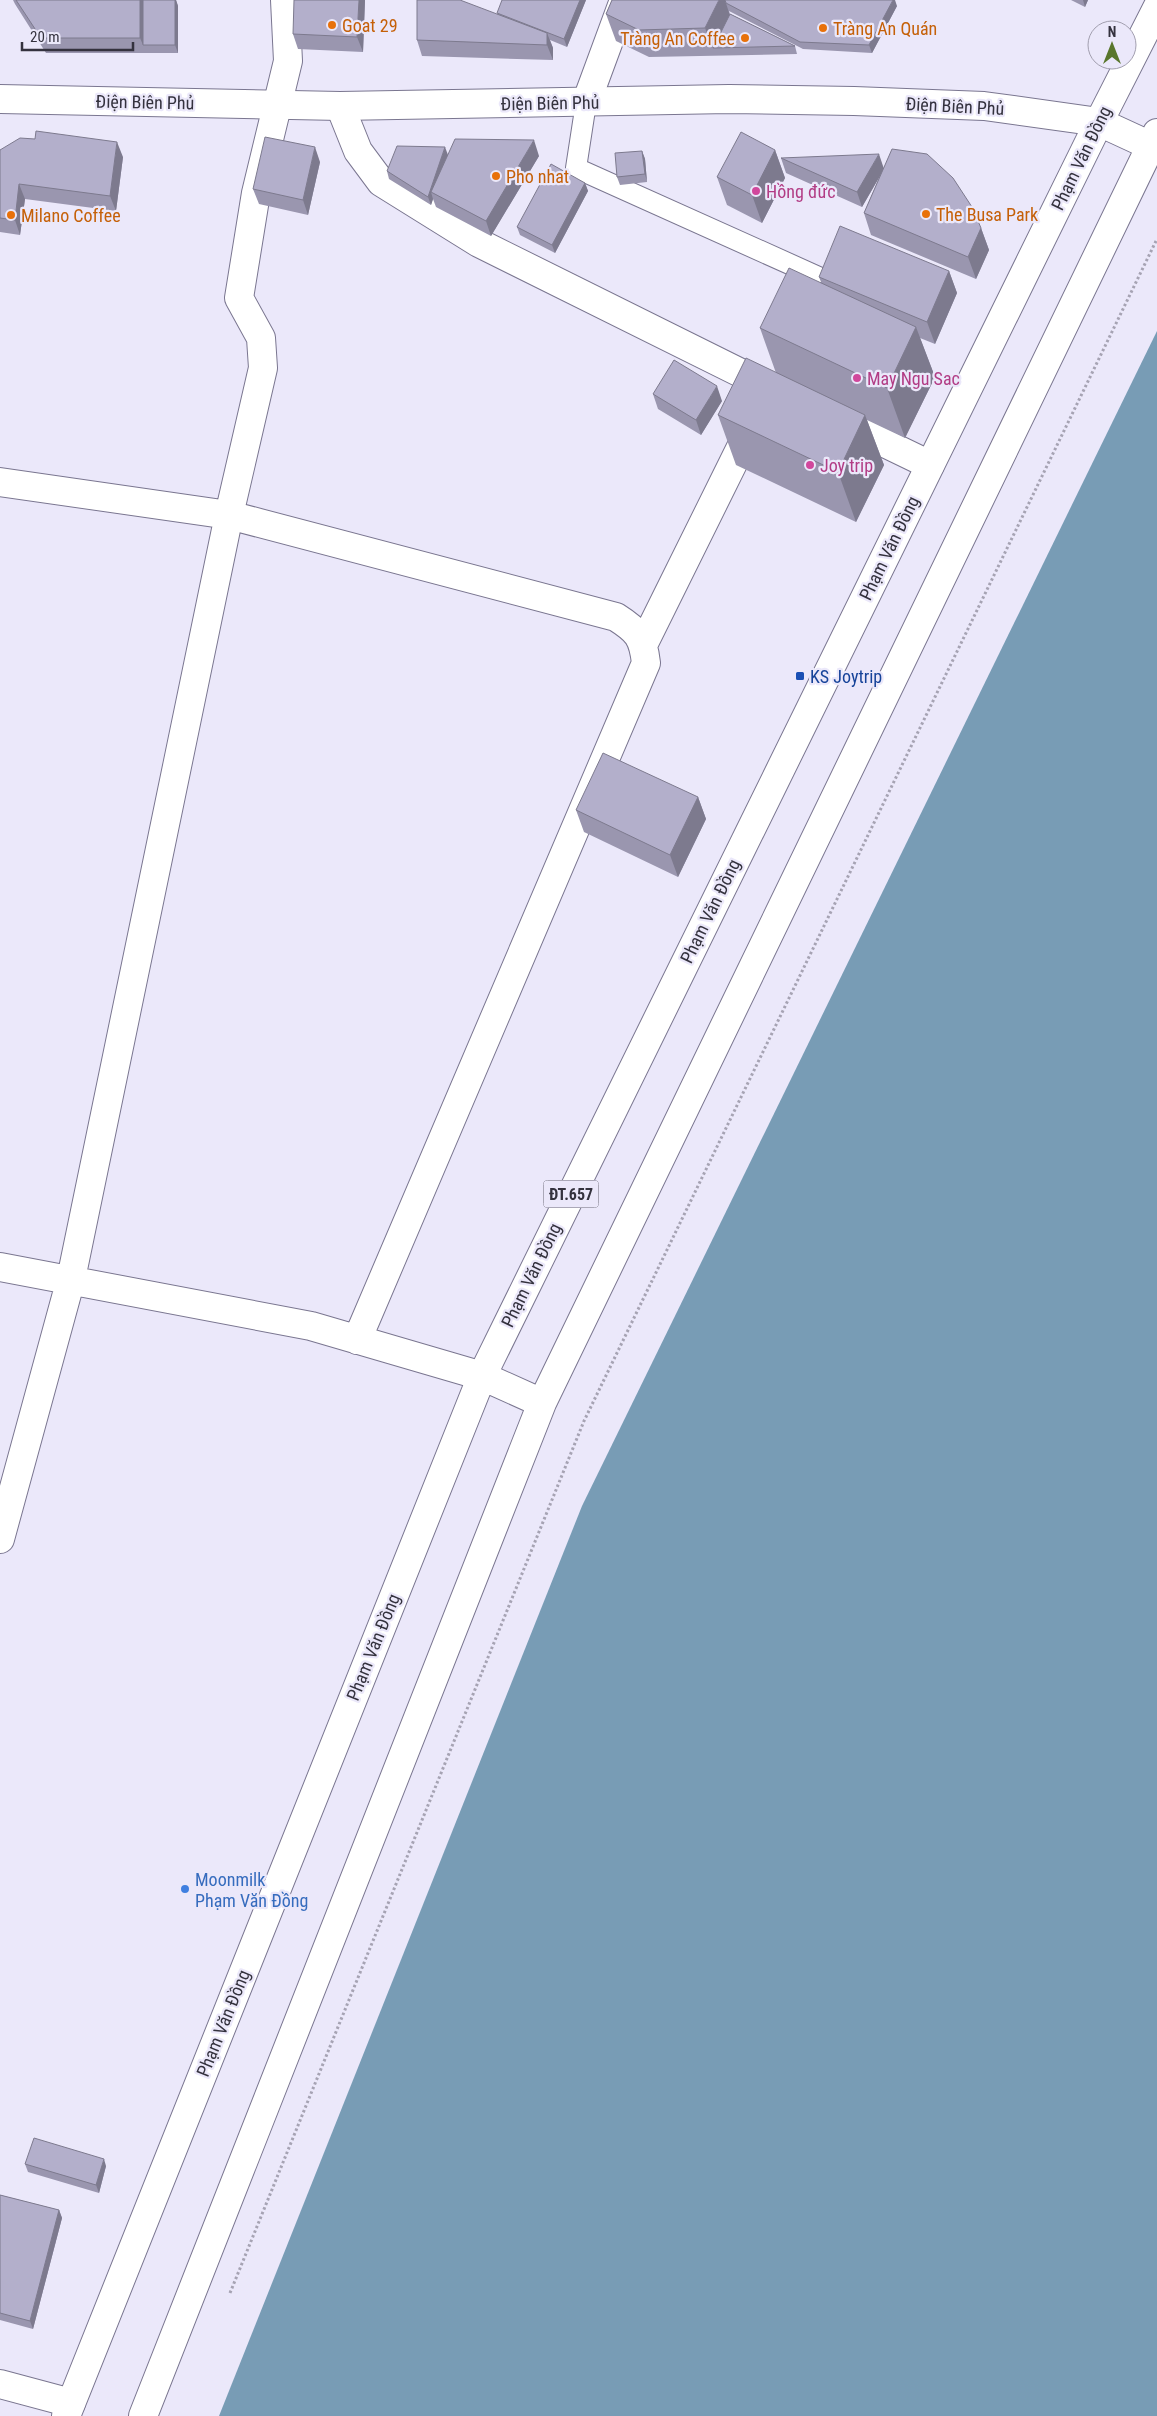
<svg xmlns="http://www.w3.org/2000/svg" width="1157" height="2416" font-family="'Roboto Condensed',sans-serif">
  <rect width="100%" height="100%" fill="#ebe8fa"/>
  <path fill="#789cb5" d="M 1157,331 L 1157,2416 L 219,2416 L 582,1506 Z"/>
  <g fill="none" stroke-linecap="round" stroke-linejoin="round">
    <g stroke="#7a7690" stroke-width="22">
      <path id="lane" d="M 586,103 L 576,168 L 823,279 L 814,298"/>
    </g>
    <g stroke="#7a7690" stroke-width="30">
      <path id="street" d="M 586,103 L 624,0
        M 340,106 L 358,151 L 381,182 L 479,243 L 771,388
        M 839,421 L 930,465
        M 0,482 L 229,515 L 616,617 C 638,631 643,637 646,663 L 357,1340
        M 644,643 L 751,427
        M 0,1267 L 311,1326 L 482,1376
        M 0,1539 L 71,1279 L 229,515 L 263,368 L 261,338 L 239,298 L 256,193 L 288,61 L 285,0
        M 0,2384 L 71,2403"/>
    </g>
    <g stroke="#7a7690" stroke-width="30">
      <path id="secondary" d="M 0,99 L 340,106 L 729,99 L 854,101 L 984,106 L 1099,122"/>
    </g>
    <g stroke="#7a7690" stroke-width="30">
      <path id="primary" d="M 1099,122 L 1151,146
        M 482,1376 L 542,1403
        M 66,2416 L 482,1376 L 1099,122 L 1157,8
        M 143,2416 L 542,1403 L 1157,133"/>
    </g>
    <path stroke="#a6a3b3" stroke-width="3" stroke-dasharray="2.5 2.5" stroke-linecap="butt" d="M 230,2293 L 584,1421 L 1157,239"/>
    <use href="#lane" stroke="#fff" stroke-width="20"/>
    <use href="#street" stroke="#fff" stroke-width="28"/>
    <use href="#secondary" stroke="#fff" stroke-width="28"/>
    <use href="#primary" stroke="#fff" stroke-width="28"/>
  </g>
  <path fill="#9a96af" d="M 13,0 L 176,0 L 178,6 L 178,53 L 46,53 L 15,4 Z
    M 365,0 L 363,52 L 298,49 L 293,34 Z
    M 586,0 L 567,47 L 550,40 L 553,48 L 553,60 L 422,56 L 417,40 L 498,14 L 497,13 Z
    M 612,0 L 897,6 L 872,53 L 803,49 L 729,11 L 730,14 L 795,46 L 797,54 L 649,57 L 616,41 L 606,14 Z
    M 1071,0 L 1088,0 L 1085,7 Z
    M 0,150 L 123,157 L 116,211 L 25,199 L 20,235 L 0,232 Z
    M 775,150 L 785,178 L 762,223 L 727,205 L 717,177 Z
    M 642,151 L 645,159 L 647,182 L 620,185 L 617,177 Z
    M 448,155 L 539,156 L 491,236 L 436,207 L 433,199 L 431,205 L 389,179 L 387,171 Z
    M 781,158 L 884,168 L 981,228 L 989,250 L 976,279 L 871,235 L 864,213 L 880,176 L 862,207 L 786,173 Z
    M 320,162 L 308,215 L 259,204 L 253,189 Z
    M 585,183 L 588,191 L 555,253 L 520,235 L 517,227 Z
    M 949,271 L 957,293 L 935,344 L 920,338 L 935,377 L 905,438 L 867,420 L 884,465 L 856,522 L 736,465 L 718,415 L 776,373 L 760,328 L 821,282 L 819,277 Z
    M 653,394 L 722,401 L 701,435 L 658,409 Z
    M 698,797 L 706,819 L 678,877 L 584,832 L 576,810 Z
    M 25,2164 L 106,2166 L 99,2193 L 28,2172 Z
    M 0,2195 L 59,2210 L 62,2218 L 33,2329 L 0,2320 Z"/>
  <path fill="#7d7a8e" d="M 140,0 L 143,0 L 143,45 L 140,38 Z
    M 175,0 L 176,0 L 178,6 L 178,53 L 175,45 Z
    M 359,0 L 365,0 L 363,52 L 357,37 Z
    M 580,0 L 586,0 L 567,47 L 564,39 Z
    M 719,0 L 725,0 L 732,22 L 713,48 L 705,28 Z
    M 893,0 L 895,0 L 897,6 L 872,53 L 869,45 Z
    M 1083,0 L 1088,0 L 1085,7 Z
    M 547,33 L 553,48 L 553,60 L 547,45 Z
    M 534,140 L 539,156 L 491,236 L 486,221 Z
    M 117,142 L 123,157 L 116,211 L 110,196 Z
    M 315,147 L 320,162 L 308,215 L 303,200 Z
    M 445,147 L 448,155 L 431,192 L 433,199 L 431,205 L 428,197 Z
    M 775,150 L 785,178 L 762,223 L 752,195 Z
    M 642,151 L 645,159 L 647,182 L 645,174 Z
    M 879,154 L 884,169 L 862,207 L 857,192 Z
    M 585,183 L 588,191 L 555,253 L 552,245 Z
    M 19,184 L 25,199 L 20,235 L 15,220 Z
    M 981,228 L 989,250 L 976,279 L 968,257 Z
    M 949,271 L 957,293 L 935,344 L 927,322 Z
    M 916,327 L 935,377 L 905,438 L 887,388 Z
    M 717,386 L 722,401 L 701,435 L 696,420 Z
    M 865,415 L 884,465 L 856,522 L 838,472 Z
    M 698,797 L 706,819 L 678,877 L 670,855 Z
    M 104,2159 L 106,2166 L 99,2193 L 96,2185 Z
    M 59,2210 L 62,2218 L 33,2329 L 30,2321 Z"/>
  <path fill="#b3afcb" stroke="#7d7a8e" d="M 16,0 L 140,0 L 140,38 L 41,38 Z
    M 143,0 L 175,0 L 175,45 L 143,45 Z
    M 294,0 L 359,0 L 357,37 L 293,34 Z
    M 417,0 L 460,0 L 547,33 L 547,45 L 417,40 Z
    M 502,0 L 580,0 L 564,39 L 497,13 Z
    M 612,0 L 719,0 L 705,28 L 639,30 L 606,14 Z
    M 725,0 L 893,0 L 869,45 L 800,42 L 726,3 Z
    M 730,14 L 795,46 L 713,48 Z
    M 36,131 L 117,142 L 110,196 L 19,184 L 15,220 L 0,218 L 0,150 L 20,138 L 35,139 Z
    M 741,132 L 775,150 L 752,195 L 717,177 Z
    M 265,137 L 315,147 L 303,200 L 253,189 Z
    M 455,139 L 534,140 L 486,221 L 431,192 Z
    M 397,146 L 445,147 L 428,197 L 387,171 Z
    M 892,149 L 927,154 L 953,178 L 972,207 L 981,228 L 968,257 L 864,213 Z
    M 642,151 L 645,174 L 617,177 L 615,153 Z
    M 879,154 L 857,192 L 781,158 Z
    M 551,164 L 585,183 L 552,245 L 517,227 Z
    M 840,226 L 949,271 L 927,322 L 819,277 Z
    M 789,268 L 916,327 L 887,388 L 760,328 Z
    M 746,358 L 865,415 L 838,472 L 718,415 Z
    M 674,360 L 717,386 L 696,420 L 653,394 Z
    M 603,753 L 698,797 L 670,855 L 576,810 Z
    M 34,2138 L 104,2159 L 96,2185 L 25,2164 Z
    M 0,2195 L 59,2210 L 30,2321 L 0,2313 Z"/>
  <g fill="#e8710a" stroke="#ebe8fa" stroke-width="2">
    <circle cx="332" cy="25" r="5"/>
    <circle cx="823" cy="28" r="5"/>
    <circle cx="745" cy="38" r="5"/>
    <circle cx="496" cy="176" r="5"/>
    <circle cx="926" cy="214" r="5"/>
    <circle cx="11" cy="215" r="5"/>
  </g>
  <g fill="#d1479c" stroke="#ebe8fa" stroke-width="2">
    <circle cx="756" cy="191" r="5"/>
    <circle cx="857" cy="378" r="5"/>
    <circle cx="810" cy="465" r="5"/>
  </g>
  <rect fill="#1a4fb4" stroke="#ebe8fa" stroke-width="2" x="795" y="671" width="10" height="10" rx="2.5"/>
  <circle fill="#3f7fe0" stroke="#ebe8fa" stroke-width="2" cx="185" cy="1889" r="5"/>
  <g text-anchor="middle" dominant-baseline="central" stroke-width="4.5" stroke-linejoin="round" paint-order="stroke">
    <rect fill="#ebe8fa" stroke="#6b6976" stroke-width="1" x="543.5" y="1180.5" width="55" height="27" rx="4"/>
    <g font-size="16" font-weight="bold" fill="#34323e">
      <text x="571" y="1194">ĐT.657</text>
    </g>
    <g font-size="18" fill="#c56008" stroke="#ebe8fa" text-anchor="start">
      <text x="342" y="25">Goat 29</text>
      <text x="833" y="28">Tràng An Quán</text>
      <text x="735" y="38" text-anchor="end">Tràng An Coffee</text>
      <text x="506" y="176">Pho nhat</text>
      <text x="936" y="214">The Busa Park</text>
      <text x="21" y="215">Milano Coffee</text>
    </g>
    <g font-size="18" fill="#34323e" stroke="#ebe8fa">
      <text transform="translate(145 102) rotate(1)">Điện Biên Phủ</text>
      <text transform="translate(550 103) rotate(-1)">Điện Biên Phủ</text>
      <text transform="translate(955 106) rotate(3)">Điện Biên Phủ</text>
      <text transform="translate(1081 158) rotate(-64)">Phạm Văn Đồng</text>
      <text transform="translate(889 548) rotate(-64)">Phạm Văn Đồng</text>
      <text transform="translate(710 911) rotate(-64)">Phạm Văn Đồng</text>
      <text transform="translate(531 1275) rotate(-64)">Phạm Văn Đồng</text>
      <text transform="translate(373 1647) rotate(-68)">Phạm Văn Đồng</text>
      <text transform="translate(223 2023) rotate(-68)">Phạm Văn Đồng</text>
    </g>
    <g font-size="18" fill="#b23c85" stroke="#ebe8fa" text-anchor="start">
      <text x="766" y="191">Hồng đức</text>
      <text x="867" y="378">May Ngu Sac</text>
      <text x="820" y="465">Joy trip</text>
    </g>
    <g font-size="18" fill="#164399" stroke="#ebe8fa" text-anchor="start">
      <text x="810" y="676">KS Joytrip</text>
    </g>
    <g font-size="18" fill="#366cbe" stroke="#ebe8fa" text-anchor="start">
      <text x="195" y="1879">Moonmilk<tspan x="195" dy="21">Phạm Văn Đồng</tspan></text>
    </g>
  </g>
  <g transform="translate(1112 45)"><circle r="24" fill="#ebe8fa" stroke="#a29faf"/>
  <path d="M0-4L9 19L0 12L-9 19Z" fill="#59762c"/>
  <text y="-8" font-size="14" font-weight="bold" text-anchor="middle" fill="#34323e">N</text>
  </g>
  <path d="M22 42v8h111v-8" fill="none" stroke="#34323e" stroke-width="2.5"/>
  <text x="30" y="42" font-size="15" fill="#34323e" stroke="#ebe8fa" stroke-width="4" paint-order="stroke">20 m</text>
</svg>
